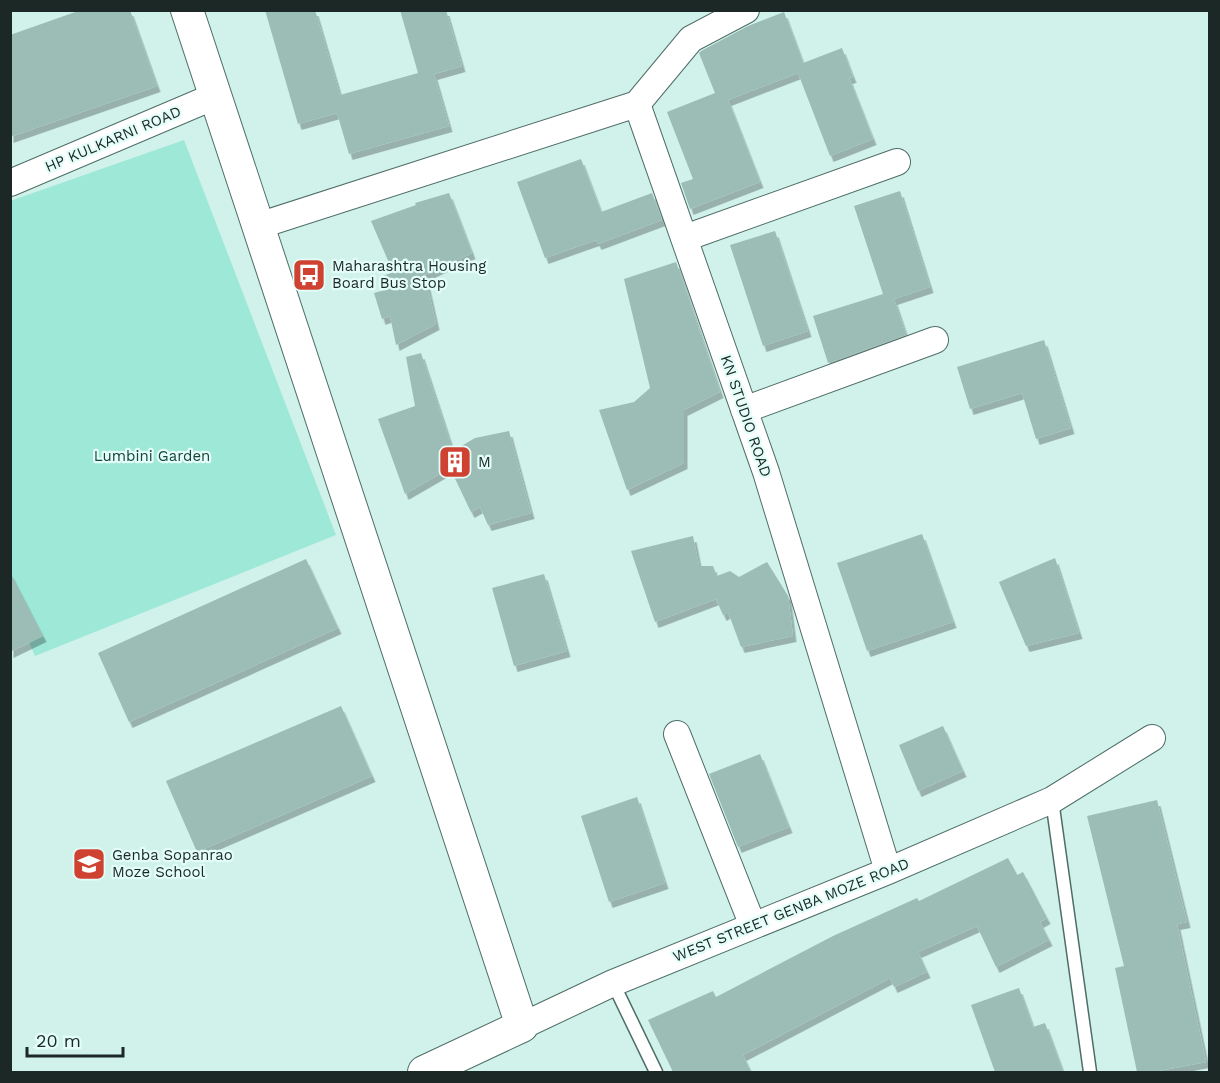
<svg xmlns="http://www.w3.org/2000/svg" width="1220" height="1083" font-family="'Work Sans',sans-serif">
  <defs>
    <filter id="shadow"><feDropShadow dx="3.5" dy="6" stdDeviation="0" flood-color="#0004"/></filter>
  </defs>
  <rect width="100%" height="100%" fill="#d0f2ea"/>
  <path fill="#9ee8d8" d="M 184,140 L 336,535 L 35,656 L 11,601 L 10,201 Z"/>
  <path fill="#9cbdb6" filter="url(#shadow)" d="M 81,10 L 130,10 L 157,86 L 10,137 L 10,35 Z
    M 265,10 L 315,10 L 340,95 L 418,73 L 400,10 L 446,10 L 462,66 L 434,74 L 449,126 L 349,154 L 337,113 L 298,124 Z
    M 784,12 L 803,63 L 842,48 L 853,77 L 849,78 L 873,139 L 830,156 L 798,73 L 728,100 L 760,182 L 690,209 L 681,183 L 693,179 L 667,112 L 715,93 L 699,53 L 701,51 L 748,26 Z
    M 581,159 L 601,212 L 652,193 L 662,220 L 598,244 L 596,240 L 545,258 L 517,182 Z
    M 900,191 L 930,287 L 894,299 L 906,335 L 828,363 L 813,316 L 883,294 L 854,206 Z
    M 449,193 L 472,253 L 425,275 L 436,324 L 396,345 L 390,316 L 382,319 L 374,293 L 385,290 L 381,277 L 393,272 L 371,221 L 416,205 L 415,203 Z
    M 775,231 L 808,331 L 763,346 L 730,245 Z
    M 676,262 L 720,392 L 684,410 L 684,463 L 627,490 L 599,410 L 634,402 L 650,388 L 624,279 Z
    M 1044,340 L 1071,428 L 1036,439 L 1022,393 L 970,409 L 957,367 Z
    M 421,353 L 453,451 L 475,438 L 509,431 L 531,513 L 488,525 L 480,507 L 471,512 L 450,468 L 405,494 L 378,419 L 415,406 L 406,357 Z
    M 922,534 L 953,622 L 867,651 L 837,563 Z
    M 693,536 L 699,566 L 713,566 L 717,576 L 730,571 L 739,577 L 767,562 L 788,596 L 793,636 L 741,647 L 728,612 L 723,615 L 716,599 L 655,622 L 631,551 Z
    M 1055,558 L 1079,633 L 1026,646 L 999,582 Z
    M 306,559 L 338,628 L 129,722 L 98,653 Z
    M 10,572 L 43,636 L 10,652 Z
    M 544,574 L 567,651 L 514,666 L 492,588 Z
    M 341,706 L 372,776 L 197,852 L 166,781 Z
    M 943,726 L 963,771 L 918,791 L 899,745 Z
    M 760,754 L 789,827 L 738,847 L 709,774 Z
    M 637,797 L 665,883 L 609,902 L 581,816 Z
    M 1157,800 L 1187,922 L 1177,924 L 1206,1062 L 1153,1072 L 1137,1072 L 1115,968 L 1124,966 L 1087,816 Z
    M 1008,858 L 1017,875 L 1023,872 L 1047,918 L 1040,922 L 1049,940 L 996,967 L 977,926 L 918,952 L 927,972 L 894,987 L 890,978 L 743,1055 L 751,1072 L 673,1072 L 648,1020 L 713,991 L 716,997 L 833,936 L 917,898 L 919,901 Z
    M 1019,988 L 1033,1027 L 1045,1023 L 1063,1072 L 995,1072 L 971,1005 Z"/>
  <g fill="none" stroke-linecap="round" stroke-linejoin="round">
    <g stroke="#4e6d66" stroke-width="15">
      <path id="service" d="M 1052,800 L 1090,1072
        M 613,983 L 656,1072"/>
    </g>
    <g stroke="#4e6d66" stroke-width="28">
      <path id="minor" d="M 637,104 L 766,472 L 888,871
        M 637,104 L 691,39 L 746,10
        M 10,183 L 215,96
        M 258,226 L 637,104
        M 685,238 L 897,162
        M 744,410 L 935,340
        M 677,734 L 753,926
        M 522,1026 L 613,983 L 888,871 L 1052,800 L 1152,738"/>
    </g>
    <g stroke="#4e6d66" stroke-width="34">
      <path id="tertiary" d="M 187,10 L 522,1026 L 424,1072"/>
    </g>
    <use href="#service" stroke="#fff" stroke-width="12"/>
    <use href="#minor" stroke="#fff" stroke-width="26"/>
    <use href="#tertiary" stroke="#fff" stroke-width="32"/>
  </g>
  <defs>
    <g id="bus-square" transform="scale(1.725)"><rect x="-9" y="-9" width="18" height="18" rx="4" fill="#cf4232" stroke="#e3fef8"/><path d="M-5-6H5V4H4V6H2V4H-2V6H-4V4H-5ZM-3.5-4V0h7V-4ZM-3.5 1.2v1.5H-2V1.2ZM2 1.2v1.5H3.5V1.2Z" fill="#fff"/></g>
    <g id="building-square" transform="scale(1.725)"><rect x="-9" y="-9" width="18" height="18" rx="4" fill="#cf4232" stroke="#e3fef8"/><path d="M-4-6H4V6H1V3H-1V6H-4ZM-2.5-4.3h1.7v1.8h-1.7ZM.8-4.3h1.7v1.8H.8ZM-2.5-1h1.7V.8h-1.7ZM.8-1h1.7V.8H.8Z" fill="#fff"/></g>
    <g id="school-square" transform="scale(1.725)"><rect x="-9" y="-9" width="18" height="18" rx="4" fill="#cf4232" stroke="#e3fef8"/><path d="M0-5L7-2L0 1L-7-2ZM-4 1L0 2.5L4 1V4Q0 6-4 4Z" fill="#fff"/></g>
  </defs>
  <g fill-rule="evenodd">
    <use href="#bus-square" x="309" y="275"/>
    <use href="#building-square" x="455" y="462"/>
    <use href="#school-square" x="89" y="864"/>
  </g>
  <g text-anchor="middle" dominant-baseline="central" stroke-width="4.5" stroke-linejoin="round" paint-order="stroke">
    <g font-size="15" fill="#1b2825" stroke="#e3fef8">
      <text transform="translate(113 139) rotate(-23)">HP KULKARNI ROAD</text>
      <text transform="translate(746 416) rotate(71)">KN STUDIO ROAD</text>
      <text transform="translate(791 910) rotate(-22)">WEST STREET GENBA MOZE ROAD</text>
    </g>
    <g font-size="15" fill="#1b2825" stroke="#e3fef8" text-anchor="start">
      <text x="332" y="266">Maharashtra Housing<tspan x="332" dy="17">Board Bus Stop</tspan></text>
      <text x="478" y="462">M</text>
      <text x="112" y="855">Genba Sopanrao<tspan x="112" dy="17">Moze School</tspan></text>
    </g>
    <g font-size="15" fill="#17433c" stroke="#e3fef8">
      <text x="152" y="456">Lumbini Garden</text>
    </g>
  </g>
  <rect width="1220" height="1083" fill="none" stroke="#1b2825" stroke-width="24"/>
  <path d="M27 1047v9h96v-9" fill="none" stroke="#1b2825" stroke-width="3"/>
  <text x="36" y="1047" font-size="18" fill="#1b2825" stroke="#e3fef8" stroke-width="4.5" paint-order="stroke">20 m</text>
</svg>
